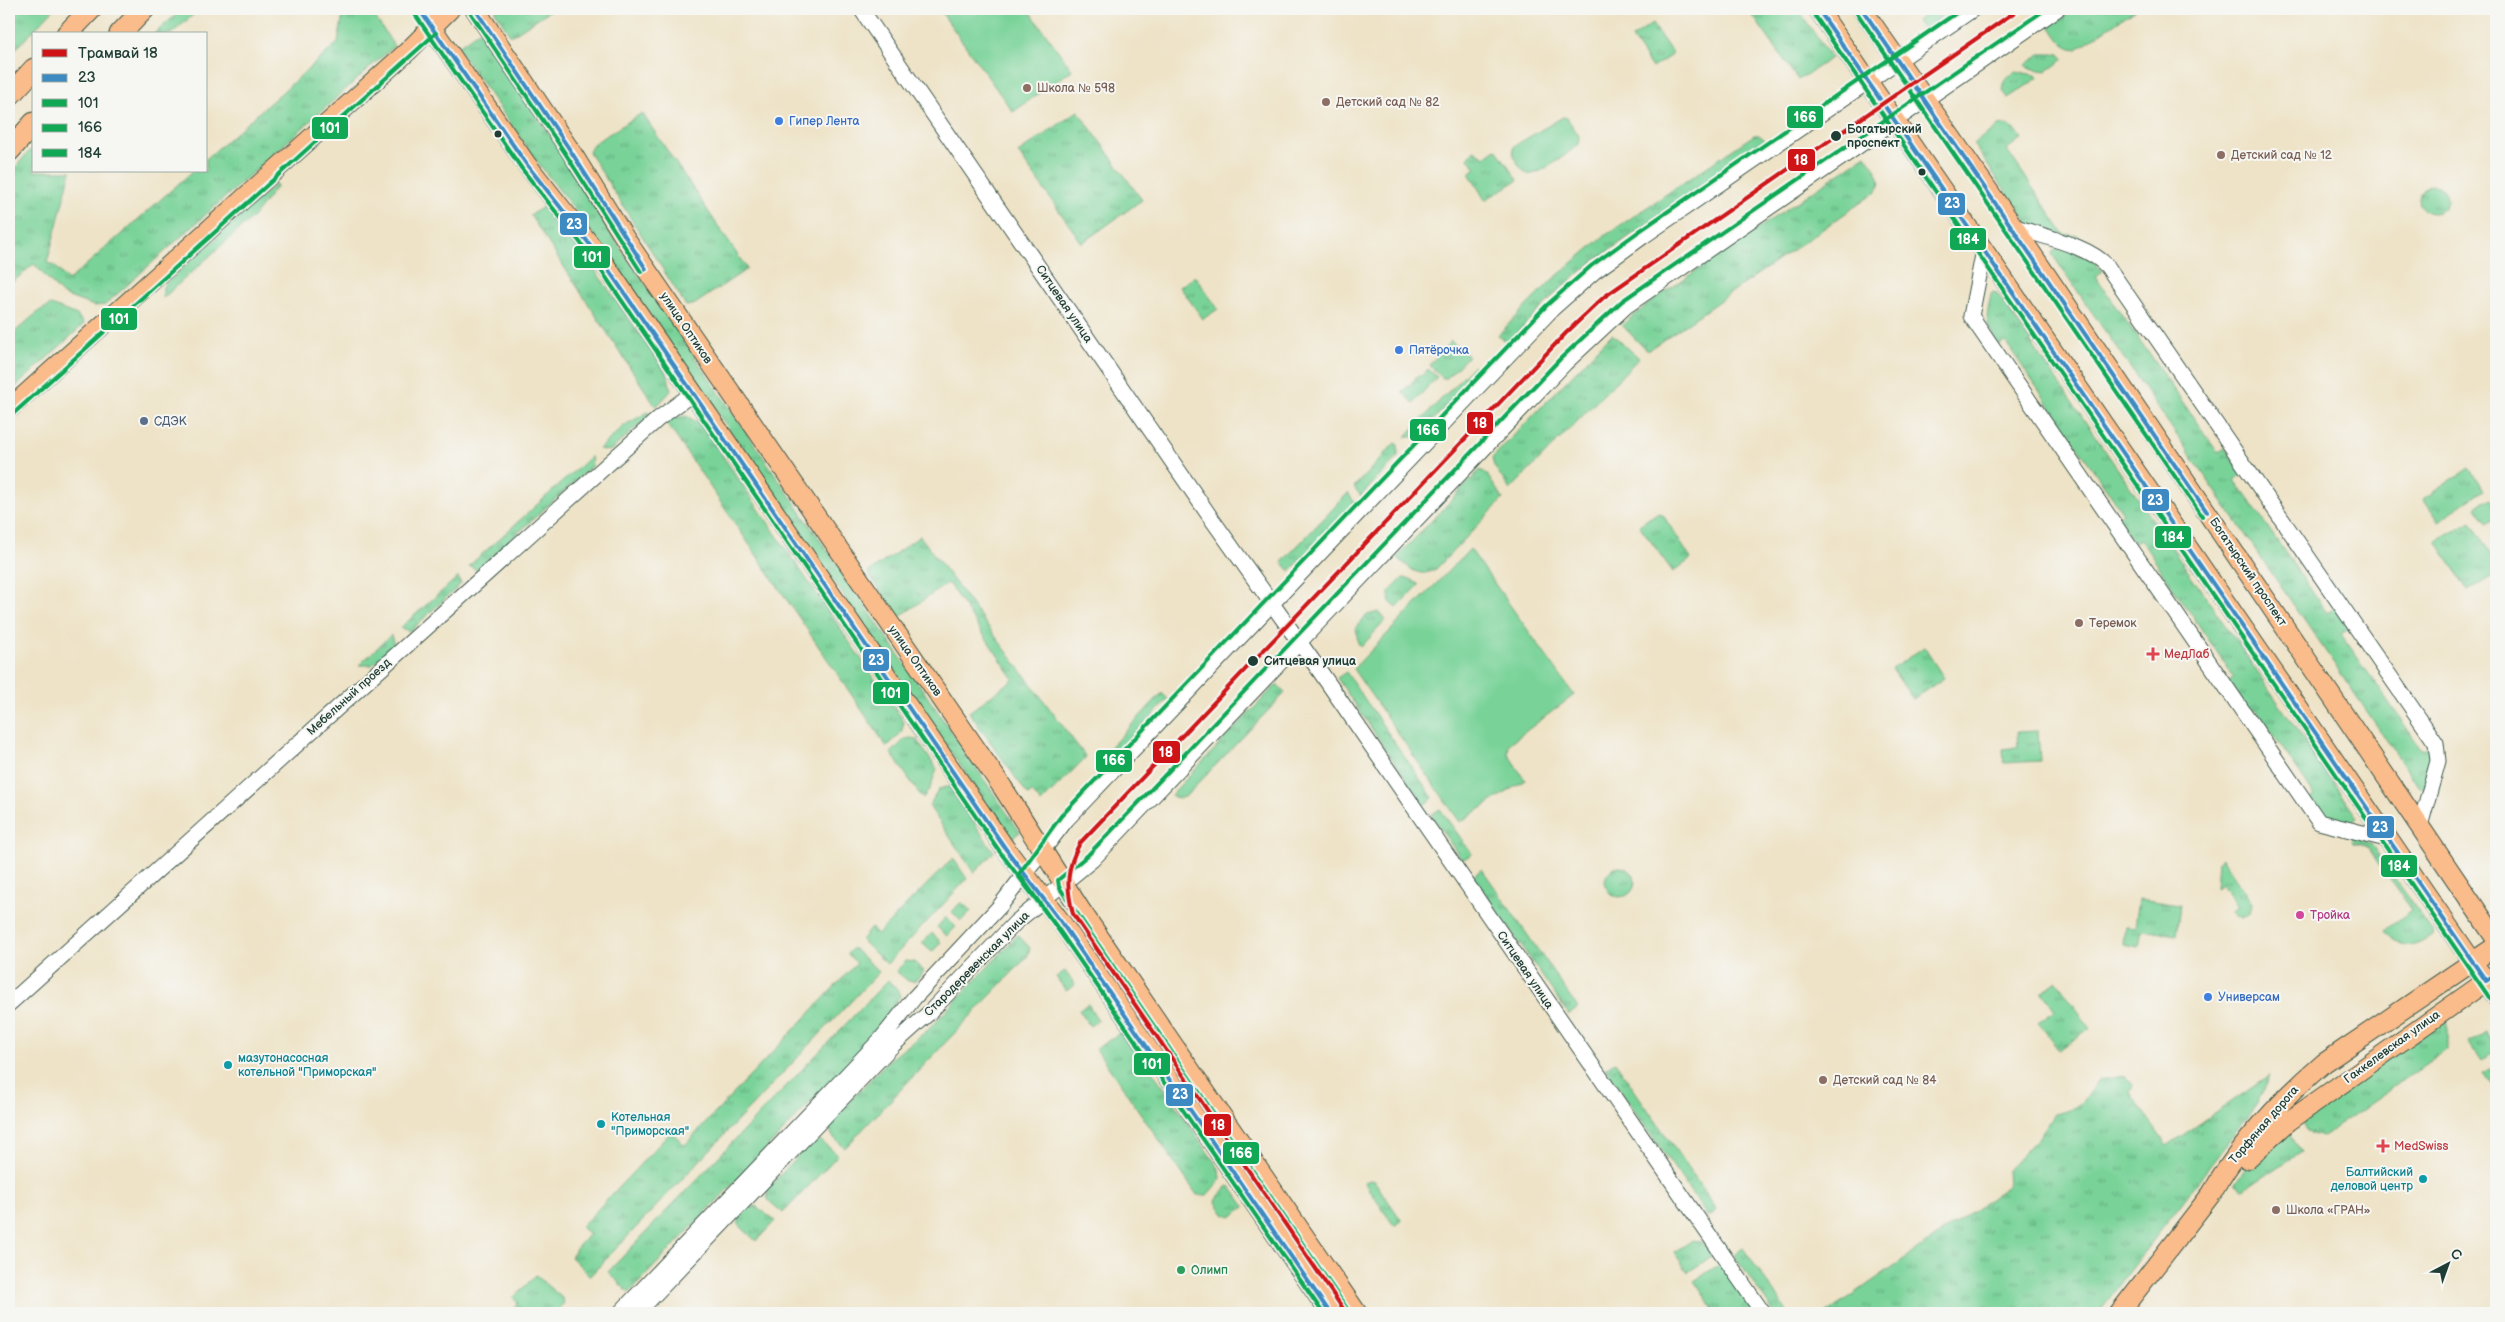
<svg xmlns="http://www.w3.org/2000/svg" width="2505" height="1322" font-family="'Balsamiq Sans',sans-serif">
  <defs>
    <pattern id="grass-tufts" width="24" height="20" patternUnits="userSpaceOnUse" patternTransform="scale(1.25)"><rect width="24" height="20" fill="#79d399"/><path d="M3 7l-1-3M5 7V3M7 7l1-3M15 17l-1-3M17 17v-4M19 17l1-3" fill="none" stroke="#63ac7e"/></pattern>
  </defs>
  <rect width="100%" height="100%" fill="#f6f6f2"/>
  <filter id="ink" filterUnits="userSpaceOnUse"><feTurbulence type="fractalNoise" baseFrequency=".02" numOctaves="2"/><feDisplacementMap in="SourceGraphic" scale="10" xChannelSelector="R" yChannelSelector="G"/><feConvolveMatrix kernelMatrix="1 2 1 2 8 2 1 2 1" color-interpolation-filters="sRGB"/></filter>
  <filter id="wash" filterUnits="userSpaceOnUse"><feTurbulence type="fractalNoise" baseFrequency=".0096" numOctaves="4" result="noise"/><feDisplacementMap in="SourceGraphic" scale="20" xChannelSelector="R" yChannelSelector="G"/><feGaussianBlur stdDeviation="1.12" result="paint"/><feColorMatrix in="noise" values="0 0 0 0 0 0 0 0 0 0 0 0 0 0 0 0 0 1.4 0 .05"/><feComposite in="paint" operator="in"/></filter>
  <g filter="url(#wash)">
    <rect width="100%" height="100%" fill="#eee3c7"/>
    <path fill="url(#grass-tufts)" stroke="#4c8866" d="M 9,9 L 54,9 L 9,56 Z
      M 183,9 L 200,9 L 171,34 L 154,34 Z
      M 344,9 L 370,9 L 394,46 L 105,305 L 94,306 L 63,295 L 34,264 L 9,285 L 9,174 L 34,146 L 34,171 L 71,171 L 47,263 L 54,265 L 68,281 L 193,171 L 206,171 L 206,159 L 338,43 Z
      M 497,9 L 552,9 L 511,36 L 495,11 Z
      M 1748,9 L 1798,9 L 1831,58 L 1798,80 Z
      M 1934,9 L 1953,9 L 1923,30 L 1917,21 Z
      M 2076,9 L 2136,9 L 2077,49 C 2062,48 2058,37 2050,26 Z
      M 1652,24 L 1673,54 L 1652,68 L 1632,38 Z
      M 479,31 L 547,131 L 618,245 L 1020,832 L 1011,839 L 607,252 L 536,160 L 457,47 Z
      M 2040,54 L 2060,54 L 2064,59 L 2047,71 L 2028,68 L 2026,65 Z
      M 2015,72 L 2036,75 L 2038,78 L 2008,98 L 2003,90 L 2005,79 Z
      M 1078,111 L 1142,200 L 1082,243 L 1018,153 Z
      M 642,113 L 747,269 L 695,304 L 686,306 L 589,152 L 593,144 Z
      M 2007,125 L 2017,131 L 2022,139 L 2007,150 L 2064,234 L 2078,236 L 2078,240 L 2030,226 L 1973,144 L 1998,126 Z
      M 1754,135 L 1759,135 L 1766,141 L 1590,264 L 1559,290 L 1507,343 L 1498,335 L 1551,281 L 1603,237 Z
      M 1496,149 L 1518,180 L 1485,200 L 1469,173 L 1476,168 L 1468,158 L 1474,150 L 1485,157 Z
      M 1866,155 C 1873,167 1886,179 1876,192 L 1647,351 L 1622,325 L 1656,298 Z
      M 276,184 L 277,186 L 253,217 L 163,298 L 163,286 Z
      M2419 199a14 14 0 1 1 28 0a14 14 0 1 1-28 0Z
      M 545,206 L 590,263 L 668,375 L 671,391 L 656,407 L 530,215 Z
      M 2062,248 L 2092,259 L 2102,271 L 2095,276 L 2218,453 L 2225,448 L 2243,474 L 2235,480 L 2327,613 L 2335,608 L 2349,629 L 2341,634 L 2422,750 L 2430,745 L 2433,751 L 2425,786 L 2422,789 L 2419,787 L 2052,254 L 2053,251 Z
      M 1195,276 L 1218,309 L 1203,319 L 1180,287 Z
      M 1993,292 L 1997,293 L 2354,813 L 2357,818 L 2354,821 C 2335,826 2320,815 2309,800 L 2315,796 L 2256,709 L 2250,713 L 2228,682 L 2234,677 L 2140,539 L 2134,543 L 2117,517 L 2123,513 L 2005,341 L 1998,345 C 1984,321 1986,320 1991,294 Z
      M 51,305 L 77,315 L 84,324 L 9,393 L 9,337 L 39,311 Z
      M 1612,334 L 1639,358 L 1510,490 L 1494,466 L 1492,458 Z
      M 1451,341 L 1468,356 L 1447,378 L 1443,378 L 1429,365 Z
      M 1474,365 L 1477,374 L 1417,437 L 1405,437 Z
      M 1428,369 L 1437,377 L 1413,403 L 1402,392 L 1420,374 L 1422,376 Z
      M 648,412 L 650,415 L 610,451 L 599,449 L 625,425 Z
      M 686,416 L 701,424 L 904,722 L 901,733 L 887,747 L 666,422 L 672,418 Z
      M 1395,443 L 1398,445 L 1398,457 L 1361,496 L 1354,487 Z
      M 591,456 L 592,466 L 477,570 L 469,566 Z
      M 2469,468 L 2484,490 L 2438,521 L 2423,499 Z
      M 1480,470 L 1486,473 L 1503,499 L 1436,569 C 1419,579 1410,569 1397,557 Z
      M 1348,493 L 1355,503 L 1290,571 L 1282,562 Z
      M 2490,498 L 2496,507 L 2496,518 L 2487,524 L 2476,507 Z
      M 1657,513 L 1663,515 L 1691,559 L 1673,572 L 1639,525 Z
      M 2471,521 L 2496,563 L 2496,574 L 2468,591 L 2437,541 Z
      M 920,536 L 1086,757 L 1041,803 L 1032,792 L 1028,795 L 969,712 L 1014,679 L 948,583 L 899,617 L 868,573 Z
      M 458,577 L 461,584 L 410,631 L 400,628 Z
      M 1403,578 L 1411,579 L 1419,585 L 1397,608 L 1390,602 L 1389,592 Z
      M 1379,612 L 1386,620 L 1361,647 L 1358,643 L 1356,627 L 1367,615 Z
      M 391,635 L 394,645 L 372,665 L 359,665 Z
      M 1924,647 L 1944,678 L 1913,699 L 1892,669 Z
      M 1346,672 L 1433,798 L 1424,805 L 1337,678 Z
      M 1277,684 L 1285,693 L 1186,796 L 1178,799 L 1171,795 Z
      M 1162,693 L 1168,699 L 1110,760 L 1104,754 Z
      M 2038,731 L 2040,761 L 2004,763 L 2003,749 L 2018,747 L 2017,732 Z
      M 912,738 L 917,740 L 937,769 L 930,788 L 923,799 L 891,753 L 905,739 Z
      M 946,787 L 950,787 L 994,852 L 974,873 L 929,806 L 939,789 Z
      M 1440,809 L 1472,854 L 1462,860 L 1431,815 Z
      M 2351,836 L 2370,843 L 2434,934 C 2413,950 2402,950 2385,930 L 2412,910 L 2366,846 L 2353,843 Z
      M 953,858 L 967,879 L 887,964 L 861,940 L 871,928 L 878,934 Z
      M 2221,858 L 2252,903 L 2250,913 L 2242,918 L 2235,916 L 2231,911 L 2237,907 L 2222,884 L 2216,888 L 2218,861 Z
      M1605 882a15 15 0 1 1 30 0a15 15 0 1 1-30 0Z
      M 1482,869 L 1578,1008 L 1569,1015 L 1473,876 Z
      M 2139,899 L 2180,905 L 2176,935 L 2142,930 L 2139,947 L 2123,944 L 2125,926 L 2135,927 Z
      M 961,902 L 971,911 L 961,921 L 952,912 Z
      M 946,917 L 956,927 L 947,936 L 937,927 Z
      M 932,933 L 941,942 L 932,952 L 922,943 Z
      M 1018,935 L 1030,948 L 1027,957 L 845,1148 L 832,1136 L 829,1123 L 887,1062 L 928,1030 Z
      M 853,948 L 879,972 L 590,1276 L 571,1257 L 575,1250 L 589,1234 L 581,1227 L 671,1132 L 685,1145 L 857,963 L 847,954 Z
      M 906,961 L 914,962 L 924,971 L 915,981 L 908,981 L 896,971 Z
      M 1065,971 L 1075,985 L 1066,991 L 1056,977 Z
      M 888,980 L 897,989 L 900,996 L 867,1043 L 629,1293 L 608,1272 Z
      M 2057,981 L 2090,1028 L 2059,1050 L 2038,1022 L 2055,1010 L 2042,992 Z
      M 1088,1004 L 1098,1020 L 1090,1026 L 1079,1010 Z
      M 2447,1019 L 2447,1050 L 2323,1136 L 2307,1131 L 2303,1126 L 2304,1117 Z
      M 1124,1030 L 1220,1170 L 1221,1179 L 1207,1195 L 1197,1195 L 1096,1049 Z
      M 2486,1032 L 2496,1050 L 2481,1061 L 2469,1043 Z
      M 1615,1062 L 1717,1210 L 1708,1217 L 1605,1068 Z
      M 2496,1064 L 2496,1089 L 2495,1090 L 2483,1073 Z
      M 2125,1076 L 2133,1085 L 2130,1093 L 2167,1146 L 2269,1076 L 2257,1104 L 2098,1313 L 1827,1313 L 2008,1186 L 2007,1170 L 2039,1137 L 2054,1114 C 2080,1109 2083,1101 2098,1080 Z
      M 2289,1134 L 2301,1152 L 2244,1190 L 2235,1183 L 2250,1162 Z
      M 812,1140 L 821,1141 L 838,1155 L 783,1213 L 768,1200 L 767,1190 Z
      M 1371,1180 L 1375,1182 L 1402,1221 L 1394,1226 L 1364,1182 Z
      M 1228,1186 L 1231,1187 L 1245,1207 L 1231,1217 L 1224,1214 L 1216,1202 L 1217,1198 Z
      M 756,1206 L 775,1221 L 756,1241 L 739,1225 L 739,1217 L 747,1209 Z
      M 1693,1240 L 1702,1242 L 1714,1255 L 1688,1272 L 1674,1252 Z
      M 1743,1248 L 1788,1313 L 1774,1313 L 1734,1255 Z
      M 1720,1264 L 1754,1313 L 1716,1313 L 1694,1281 Z
      M 536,1275 L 562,1298 L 564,1303 L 555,1313 L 508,1313 L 518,1303 L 513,1298 Z"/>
    <path fill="#79d399" stroke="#4c8866" d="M 939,9 L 1028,9 L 1072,70 L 1013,112 Z
      M 1563,117 L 1567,118 L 1579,136 L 1578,144 C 1571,152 1537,177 1528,174 C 1521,171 1517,161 1513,156 L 1514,146 Z
      M 1470,549 L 1574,695 L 1509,744 L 1508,754 L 1525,780 L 1460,822 L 1353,669 Z"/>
  </g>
  <g filter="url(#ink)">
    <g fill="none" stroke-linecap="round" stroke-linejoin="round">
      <g stroke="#3e564a" stroke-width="17">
        <path id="minor" d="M 419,9 L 432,28
          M 861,9 L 1211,518 L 1317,667 L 1763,1313
          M 2013,226 C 2042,237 2086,244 2107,266 L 2436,743 L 2438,761 L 2420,826
          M 1984,250 L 1971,316 L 2319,822 L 2390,840
          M 9,1004 L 658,419 L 693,393
          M 620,1313 L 882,1038 L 914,998 L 1000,906 L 1066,820 L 1552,309 L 1595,271 L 1642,237 L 1973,9
          M 637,1313 L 892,1046 L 930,1012 L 1016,922 L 1092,860 L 1565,363 L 1626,306 L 2057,9"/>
      </g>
      <g stroke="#3e564a" stroke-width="21">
        <path id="major" d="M 475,9 L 570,150 L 626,240 L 1003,788 L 1080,909 L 1357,1313
          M 1818,9 L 2496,996
          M 1862,9 L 2013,226 L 2496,939
          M 432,28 L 527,165 L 599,256 L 1005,848 L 1061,922 L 1330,1313
          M 9,409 L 408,51 L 450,9
          M 2247,1159 L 2289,1121 L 2495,975
          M 2119,1313 L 2212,1193 C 2240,1143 2281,1100 2324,1063 L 2496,946"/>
      </g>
      <g stroke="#3e564a" stroke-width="23">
        <path id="highway" d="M 67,34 L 91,9
          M 120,34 L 144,9
          M 9,96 L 34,69
          M 9,151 L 34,123"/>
      </g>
      <use href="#minor" stroke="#fff" stroke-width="15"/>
      <use href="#major" stroke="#f9bc8a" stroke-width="19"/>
      <use href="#highway" stroke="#f9bc8a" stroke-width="21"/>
      <g stroke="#f6f6f2" stroke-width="8">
        <path id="bus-1" d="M 419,9 L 527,165 L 599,256 L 1005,848 L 1061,922 L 1330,1313
          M 475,9 L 570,150 L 646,269
          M 1818,9 L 2486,981 L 2496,974
          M 1862,9 L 2207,512"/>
      </g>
      <g stroke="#f6f6f2" stroke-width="8">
        <path id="bus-2" d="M 470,12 L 565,153 L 641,272
          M 414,13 L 522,169 L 594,260 L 1000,852 L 1056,926 L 1323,1313
          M 13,414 L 436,33"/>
      </g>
      <g stroke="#f6f6f2" stroke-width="8">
        <path id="bus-3" d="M 1065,939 L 1019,874 L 1061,816 L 1547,305 L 1591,266 L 1638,232 L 1962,9
          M 1350,1313 L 1059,887 L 1058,880 L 1088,855 L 1144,797 L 1560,359 L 1622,301 L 2046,9"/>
      </g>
      <g stroke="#f6f6f2" stroke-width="8">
        <path id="bus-4" d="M 1813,13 L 2491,1000
          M 1857,13 L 2202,516"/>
      </g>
      <use href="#bus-1" stroke="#3d8ac2" stroke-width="4"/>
      <use href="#bus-2" stroke="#10a855" stroke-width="4"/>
      <use href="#bus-3" stroke="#10a855" stroke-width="4"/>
      <use href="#bus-4" stroke="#10a855" stroke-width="4"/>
      <g stroke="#f6f6f2" stroke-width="8">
        <path id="tram-1" d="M 1346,1313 L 1073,914 C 1066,887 1066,868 1080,843 L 1566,333 L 1604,297 L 2019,9"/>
      </g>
      <use href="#tram-1" stroke="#ce1417" stroke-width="4"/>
    </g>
  </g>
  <g fill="#8d6e63" stroke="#f6f6f2" stroke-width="2">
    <circle cx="1027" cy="88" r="5"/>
    <circle cx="1326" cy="102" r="5"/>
    <circle cx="2221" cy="155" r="5"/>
    <circle cx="2079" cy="623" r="5"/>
    <circle cx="1823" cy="1080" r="5"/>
    <circle cx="2276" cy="1210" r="5"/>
  </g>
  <g fill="#3f7fe0" stroke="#f6f6f2" stroke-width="2">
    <circle cx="779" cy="121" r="5"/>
    <circle cx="1399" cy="350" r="5"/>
    <circle cx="2208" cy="997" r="5"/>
  </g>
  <g fill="#1f3d34" stroke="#f6f6f2" stroke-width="2">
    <circle cx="498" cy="134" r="4.5"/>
    <circle cx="1836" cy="136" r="6"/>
    <circle cx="1922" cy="172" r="4.5"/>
    <circle cx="1253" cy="661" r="6"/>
  </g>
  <circle fill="#5c6f8a" stroke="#f6f6f2" stroke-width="2" cx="144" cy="421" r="5"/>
  <g fill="#e0444e" stroke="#f6f6f2" stroke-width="2">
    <path d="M2150.5 646.5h5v5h5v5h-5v5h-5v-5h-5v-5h5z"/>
    <path d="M2380.5 1138.5h5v5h5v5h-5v5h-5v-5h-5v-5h5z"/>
  </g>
  <circle fill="#d1479c" stroke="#f6f6f2" stroke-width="2" cx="2300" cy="915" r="5"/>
  <g fill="#0f9aa8" stroke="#f6f6f2" stroke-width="2">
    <circle cx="228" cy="1065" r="5"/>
    <circle cx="601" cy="1124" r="5"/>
    <circle cx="2423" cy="1179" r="5"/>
  </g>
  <circle fill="#2e9e5b" stroke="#f6f6f2" stroke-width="2" cx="1181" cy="1270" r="5"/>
  <g text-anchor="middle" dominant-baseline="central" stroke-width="4" stroke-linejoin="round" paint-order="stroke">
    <g font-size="12" fill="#785e54" stroke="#f6f6f2" text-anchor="start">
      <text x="1037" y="88">Школа № 598</text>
      <text x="1336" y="102">Детский сад № 82</text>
      <text x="2231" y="155">Детский сад № 12</text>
      <text x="2089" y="623">Теремок</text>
      <text x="1833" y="1080">Детский сад № 84</text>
      <text x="2286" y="1210">Школа «ГРАН»</text>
    </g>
    <g font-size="12" fill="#366cbe" stroke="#f6f6f2" text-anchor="start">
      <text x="789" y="121">Гипер Лента</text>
      <text x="1409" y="350">Пятёрочка</text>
      <text x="2218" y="997">Универсам</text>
    </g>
    <g font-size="12" font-weight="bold" fill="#1f3d34" stroke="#f6f6f2" text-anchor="start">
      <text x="1847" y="129">Богатырский<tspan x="1847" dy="14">проспект</tspan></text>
      <text x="1264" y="661">Ситцевая улица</text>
    </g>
    <g font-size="12" fill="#1f3d34" stroke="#f6f6f2">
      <text transform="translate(1064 304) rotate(56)">Ситцевая улица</text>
      <text transform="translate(686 328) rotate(56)">улица Оптиков</text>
      <text transform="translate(2248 572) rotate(56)">Богатырский проспект</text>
      <text transform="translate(915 661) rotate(55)">улица Оптиков</text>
      <text transform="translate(349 697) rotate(-42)">Мебельный проезд</text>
      <text transform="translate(977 964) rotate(-45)">Стародеревенская улица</text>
      <text transform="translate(1525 970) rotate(56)">Ситцевая улица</text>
      <text transform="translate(2392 1047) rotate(-36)">Гаккелевская улица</text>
      <text transform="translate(2264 1125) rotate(-49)">Торфяная дорога</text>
    </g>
    <g font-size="12" fill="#4e5e75" stroke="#f6f6f2" text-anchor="start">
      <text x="154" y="421">СДЭК</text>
    </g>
    <g font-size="12" fill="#be3a42" stroke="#f6f6f2" text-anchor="start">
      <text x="2164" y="654">МедЛаб</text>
      <text x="2394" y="1146">MedSwiss</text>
    </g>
    <g font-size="12" fill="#b23c85" stroke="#f6f6f2" text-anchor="start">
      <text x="2310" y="915">Тройка</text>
    </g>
    <g font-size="12" fill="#0d838f" stroke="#f6f6f2" text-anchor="start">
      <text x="238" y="1058">мазутонасосная<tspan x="238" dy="14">котельной "Приморская"</tspan></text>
      <text x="611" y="1117">Котельная<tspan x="611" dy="14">"Приморская"</tspan></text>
      <text x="2413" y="1172" text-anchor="end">Балтийский<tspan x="2413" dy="14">деловой центр</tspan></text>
    </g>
    <g font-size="12" fill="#27864d" stroke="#f6f6f2" text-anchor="start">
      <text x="1191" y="1270">Олимп</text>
    </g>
  </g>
  <g stroke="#f6f6f2" stroke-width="2">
    <rect x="1786" y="105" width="38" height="24" rx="5" fill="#10a855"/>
    <rect x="311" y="116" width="38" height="24" rx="5" fill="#10a855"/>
    <rect x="1787" y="148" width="29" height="24" rx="5" fill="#ce1417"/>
    <rect x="1937" y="192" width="29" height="24" rx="5" fill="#3d8ac2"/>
    <rect x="559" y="212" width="29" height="24" rx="5" fill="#3d8ac2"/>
    <rect x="1949" y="227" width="38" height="24" rx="5" fill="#10a855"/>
    <rect x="573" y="245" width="38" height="24" rx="5" fill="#10a855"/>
    <rect x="100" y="307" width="38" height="24" rx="5" fill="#10a855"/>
    <rect x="1466" y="411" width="28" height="24" rx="5" fill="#ce1417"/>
    <rect x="1409" y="418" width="38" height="24" rx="5" fill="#10a855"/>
    <rect x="2141" y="488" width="29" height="24" rx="5" fill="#3d8ac2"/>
    <rect x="2154" y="525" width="38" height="24" rx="5" fill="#10a855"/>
    <rect x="862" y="648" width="28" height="24" rx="5" fill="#3d8ac2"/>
    <rect x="872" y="681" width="38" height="24" rx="5" fill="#10a855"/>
    <rect x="1152" y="740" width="29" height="24" rx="5" fill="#ce1417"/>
    <rect x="1095" y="749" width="38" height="24" rx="5" fill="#10a855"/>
    <rect x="2366" y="815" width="29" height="24" rx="5" fill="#3d8ac2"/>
    <rect x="2380" y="854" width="38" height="24" rx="5" fill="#10a855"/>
    <rect x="1133" y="1052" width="38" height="24" rx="5" fill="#10a855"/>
    <rect x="1165" y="1083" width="29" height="24" rx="5" fill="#3d8ac2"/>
    <rect x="1203" y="1113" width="29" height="24" rx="5" fill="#ce1417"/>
    <rect x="1222" y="1141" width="38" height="24" rx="5" fill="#10a855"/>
  </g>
  <g font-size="14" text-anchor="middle" font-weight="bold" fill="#fff">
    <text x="1805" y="122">166</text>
    <text x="330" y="133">101</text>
    <text x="1801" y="165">18</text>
    <text x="1952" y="208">23</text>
    <text x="574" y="229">23</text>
    <text x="1968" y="244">184</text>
    <text x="592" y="262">101</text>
    <text x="119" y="324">101</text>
    <text x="1480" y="428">18</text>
    <text x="1428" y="435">166</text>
    <text x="2155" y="505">23</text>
    <text x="2173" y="542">184</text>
    <text x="876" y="665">23</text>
    <text x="891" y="698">101</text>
    <text x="1166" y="757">18</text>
    <text x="1114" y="765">166</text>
    <text x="2380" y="832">23</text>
    <text x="2399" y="871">184</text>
    <text x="1152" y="1069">101</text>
    <text x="1180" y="1099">23</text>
    <text x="1218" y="1130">18</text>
    <text x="1241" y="1158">166</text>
  </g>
  <rect width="2505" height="1322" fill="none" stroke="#f6f6f2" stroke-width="30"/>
  <rect x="32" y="32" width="175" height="140" fill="#f6f6f2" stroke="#a0aca6"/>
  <rect x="42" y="49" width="25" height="8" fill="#ce1417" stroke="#a0aca6"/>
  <text x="78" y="58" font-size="15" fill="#1f3d34">Трамвай 18</text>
  <rect x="42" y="74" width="25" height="8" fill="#3d8ac2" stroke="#a0aca6"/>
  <text x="78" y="82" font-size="15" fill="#1f3d34">23</text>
  <rect x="42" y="99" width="25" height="8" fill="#10a855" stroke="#a0aca6"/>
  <text x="78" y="108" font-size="15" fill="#1f3d34">101</text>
  <rect x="42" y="124" width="25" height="8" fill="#10a855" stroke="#a0aca6"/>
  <text x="78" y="132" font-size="15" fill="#1f3d34">166</text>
  <rect x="42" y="149" width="25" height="8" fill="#10a855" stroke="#a0aca6"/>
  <text x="78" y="158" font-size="15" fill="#1f3d34">184</text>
  <g transform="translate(2448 1264) rotate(41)" stroke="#f6f6f2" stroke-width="4" paint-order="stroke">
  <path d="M0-4L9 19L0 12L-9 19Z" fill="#1f3d34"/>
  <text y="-8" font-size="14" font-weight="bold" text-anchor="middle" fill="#1f3d34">С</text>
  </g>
</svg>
